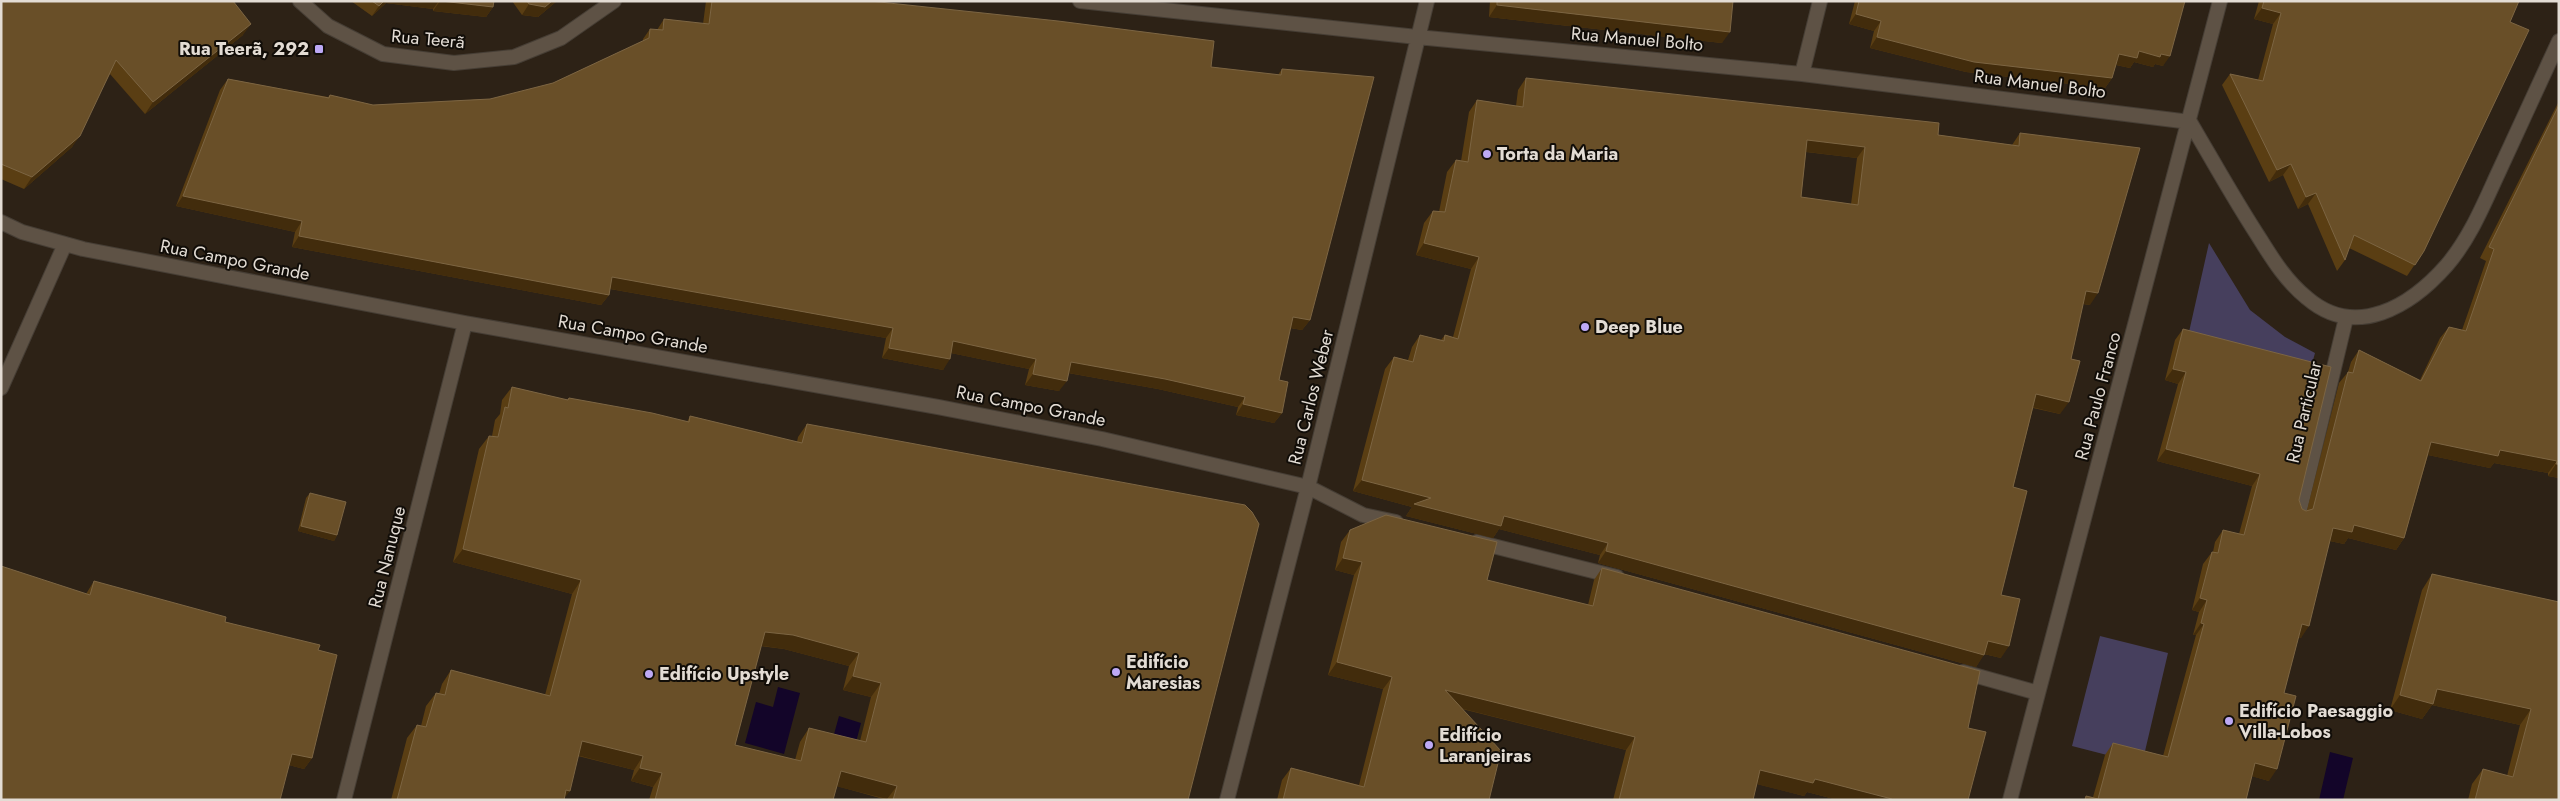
<svg xmlns="http://www.w3.org/2000/svg" width="2560" height="801" font-family="Jost,sans-serif">
  <rect width="100%" height="100%" fill="#2d2216"/>
  <path fill="#463f5d" d="M 2209,243 L 2250,310 L 2285,337 L 2315,353 L 2312,364 L 2189,332 Z
    M 2100,636 L 2168,653 L 2142,764 L 2072,746 Z"/>
  <path fill="#130529" d="M 778,687 L 800,693 L 784,754 L 745,743 L 756,702 L 773,707 Z
    M 839,716 L 861,723 L 847,777 L 824,771 Z
    M 2330,752 L 2353,758 L 2343,800 L 2319,800 Z"/>
  <g fill="none" stroke-linecap="round" stroke-linejoin="round">
    <g stroke="#463e35" stroke-width="16">
      <path id="minor" d="M 300,1 L 328,26 L 383,54 L 454,63 L 514,57 L 561,38 L 614,1
        M 1080,1 L 1417,37 L 1802,74 L 2190,122 C 2213,161 2235,201 2260,239 C 2273,260 2287,282 2307,298 C 2356,340 2411,306 2447,265 C 2471,237 2485,201 2500,169 C 2520,126 2539,84 2559,41
        M 1802,74 L 1820,1
        M 1,222 L 22,232 L 83,249 L 465,323 L 938,407 L 1102,439 L 1308,487 L 1363,515 L 1396,522
        M 1,388 L 65,244
        M 2299,514 L 2346,318
        M 1477,542 L 1617,577
        M 1963,672 L 2038,693
        M 344,800 L 465,323
        M 1227,800 L 1308,487 L 1427,1
        M 2010,800 L 2220,1"/>
    </g>
    <use href="#minor" stroke="#5e5245" stroke-width="14"/>
  </g>
  <path fill="#5a3e13" fill-rule="evenodd" d="M 1,1 L 243,35 L 145,114 L 110,74 L 72,147 L 24,189 L 1,179 Z
    M 351,1 L 494,1 L 493,7 L 486,17 L 433,11 L 433,9 L 386,3 L 372,16 Z
    M 512,1 L 557,1 L 538,17 L 522,15 Z
    M 706,1 L 870,1 L 1211,67 L 1278,75 L 1282,69 L 1310,320 L 1302,330 L 1290,328 L 1279,380 L 1282,413 L 1274,423 L 1236,415 L 1238,407 L 1158,389 L 1068,373 L 1059,391 L 1025,385 L 1029,369 L 951,353 L 943,370 L 882,358 L 886,338 L 610,289 L 609,295 L 601,305 L 292,247 L 295,232 L 176,206 L 220,90 L 228,79 L 328,97 L 330,95 L 373,105 L 490,99 L 553,83 L 643,41 L 643,39 L 650,29 L 657,30 L 664,19 L 703,24 Z
    M 1490,1 L 1733,1 L 1722,43 L 1489,17 Z
    M 1855,1 L 2185,1 L 2163,66 L 2155,64 L 2153,67 L 2134,62 L 2130,68 L 2116,65 L 2112,78 L 2105,88 L 1966,72 L 1870,48 L 1874,31 L 1849,24 Z
    M 2259,1 L 2519,1 L 2510,22 L 2424,251 L 2407,276 L 2349,248 L 2345,260 L 2337,271 L 2308,204 L 2298,209 L 2283,175 L 2269,182 L 2222,85 L 2230,74 L 2258,80 L 2273,24 L 2254,19 Z
    M 1526,78 L 2012,145 L 2020,133 L 2090,305 L 2083,304 L 2071,359 L 2060,414 L 2033,408 L 2013,487 L 2001,595 L 2001,658 L 1984,654 L 1976,667 L 1598,563 L 1600,555 L 1499,529 L 1493,538 L 1406,516 L 1412,507 L 1353,491 L 1385,369 L 1394,357 L 1408,360 L 1412,347 L 1420,335 L 1441,340 L 1445,335 L 1453,337 L 1471,269 L 1416,255 L 1424,223 L 1433,211 L 1439,212 L 1447,172 L 1456,160 L 1461,161 L 1469,112 L 1477,100 L 1516,106 L 1518,90 ZM 1806,152 L 1857,158 L 1851,204 L 1801,197 Z
    M 2559,101 L 2559,478 L 2548,476 L 2548,473 L 2494,463 L 2490,468 L 2428,455 L 2404,538 L 2396,550 L 2348,538 L 2344,544 L 2330,541 L 2301,638 L 2298,637 L 2284,693 L 2269,781 L 2252,776 L 2246,800 L 2084,800 L 2086,796 L 2093,797 L 2105,755 L 2113,743 L 2163,756 L 2196,635 L 2193,635 L 2199,612 L 2192,610 L 2203,564 L 2212,552 L 2213,552 L 2215,542 L 2223,530 L 2239,534 L 2252,486 L 2157,461 L 2178,384 L 2165,380 L 2175,340 L 2183,329 L 2299,500 L 2302,509 L 2306,511 L 2307,510 L 2339,383 L 2348,372 L 2351,362 L 2359,350 L 2420,380 L 2440,338 L 2449,327 L 2462,330 L 2486,261 L 2480,258 Z
    M 512,387 L 567,400 L 569,398 L 687,422 L 690,416 L 797,442 L 798,437 L 807,424 L 1188,800 L 887,800 L 837,786 L 833,800 L 649,800 L 653,787 L 631,781 L 634,770 L 578,756 L 564,800 L 391,800 L 407,738 L 417,725 L 421,726 L 426,706 L 436,693 L 439,694 L 442,684 L 451,670 L 545,695 L 572,594 L 453,562 L 479,449 L 489,436 L 492,436 L 495,420 L 500,414 L 502,400 ZM 761,646 L 784,649 L 849,666 L 843,690 L 871,697 L 860,741 L 809,728 L 800,742 L 795,760 L 735,745 Z
    M 310,493 L 337,535 L 334,541 L 298,531 L 306,498 Z
    M 1350,530 L 1487,580 L 1588,605 L 1594,580 L 1602,568 L 1968,728 L 1968,800 L 1838,800 L 1807,792 L 1804,796 L 1757,784 L 1753,800 L 1613,800 L 1626,750 L 1462,709 L 1489,800 L 1277,800 L 1282,780 L 1291,768 L 1359,785 L 1383,689 L 1328,675 L 1354,575 L 1335,570 L 1341,542 Z
    M 2432,574 L 2559,602 L 2559,800 L 2468,800 L 2472,784 L 2483,769 L 2507,776 L 2520,725 L 2432,705 L 2422,719 L 2390,710 L 2422,590 Z
    M 94,581 L 318,650 L 312,758 L 304,769 L 289,765 L 86,594 Z"/>
  <path fill="#422c0c" d="M 384,1 L 439,1 L 433,9 L 386,3 L 372,16 L 379,6 Z
    M 440,1 L 493,7 L 486,17 L 433,11 Z
    M 552,1 L 557,1 L 538,17 L 522,15 L 529,4 Z
    M 1497,5 L 1730,32 L 1722,43 L 1489,17 Z
    M 2262,8 L 2281,13 L 2273,24 L 2254,19 Z
    M 1856,14 L 1881,21 L 1874,31 L 1849,24 Z
    M 251,24 L 243,35 L 145,114 L 153,102 Z
    M 1877,37 L 2112,78 L 2105,88 L 1966,72 L 1870,48 Z
    M 2139,51 L 2161,54 L 2170,56 L 2163,66 L 2155,64 L 2153,67 L 2134,62 L 2130,68 L 2112,64 L 2119,54 Z
    M 80,136 L 72,147 L 24,189 L 32,177 Z
    M 1807,140 L 1865,147 L 1857,158 L 1799,151 Z
    M 2291,164 L 2283,175 L 2269,182 L 2277,170 Z
    M 2316,193 L 2308,204 L 2298,209 L 2306,197 Z
    M 183,196 L 302,221 L 295,232 L 176,206 Z
    M 299,236 L 609,295 L 601,305 L 292,247 Z
    M 1424,243 L 1479,257 L 1471,269 L 1416,255 Z
    M 612,277 L 893,328 L 886,338 L 605,288 Z
    M 2086,291 L 2098,293 L 2090,305 L 2078,303 Z
    M 1293,317 L 1310,320 L 1302,330 L 1285,327 Z
    M 953,341 L 1036,359 L 1029,369 L 946,352 Z
    M 889,348 L 950,359 L 943,370 L 882,358 Z
    M 1071,362 L 1165,379 L 1245,397 L 1238,407 L 1158,389 L 1063,372 Z
    M 2173,369 L 2186,372 L 2178,384 L 2165,380 Z
    M 1033,374 L 1067,381 L 1059,391 L 1025,385 Z
    M 2036,394 L 2069,402 L 2060,414 L 2028,406 Z
    M 1243,404 L 1282,413 L 1274,423 L 1236,415 Z
    M 2431,442 L 2500,450 L 2557,461 L 2548,473 L 2494,463 L 2490,468 L 2423,454 Z
    M 2166,449 L 2260,474 L 2252,486 L 2157,461 Z
    M 2556,464 L 2559,464 L 2559,478 L 2548,476 Z
    M 1362,480 L 1504,516 L 1608,543 L 1600,555 L 1499,529 L 1493,538 L 1406,516 L 1412,507 L 1353,491 Z
    M 2354,525 L 2404,538 L 2396,550 L 2348,538 L 2344,544 L 2325,540 L 2333,528 Z
    M 301,526 L 337,535 L 334,541 L 298,531 Z
    M 463,549 L 581,580 L 572,594 L 453,562 Z
    M 1606,551 L 1984,655 L 1976,667 L 1598,563 Z
    M 1343,558 L 1362,562 L 1354,575 L 1335,570 Z
    M 2200,598 L 2207,600 L 2199,612 L 2192,610 Z
    M 2201,623 L 2204,624 L 2196,635 L 2193,635 Z
    M 2302,624 L 2309,626 L 2301,638 L 2293,636 Z
    M 765,632 L 793,635 L 859,653 L 849,666 L 784,649 L 756,645 Z
    M 1988,641 L 2009,646 L 2001,658 L 1980,653 Z
    M 1337,662 L 1392,677 L 1383,689 L 1328,675 Z
    M 853,676 L 881,683 L 871,697 L 843,690 Z
    M 2437,689 L 2531,709 L 2520,725 L 2432,705 L 2422,719 L 2390,710 L 2400,695 Z
    M 1445,690 L 1635,737 L 1626,750 L 1436,702 Z
    M 582,741 L 643,756 L 634,770 L 573,754 Z
    M 292,754 L 312,758 L 304,769 L 285,764 Z
    M 2255,763 L 2277,769 L 2269,781 L 2247,775 Z
    M 640,768 L 662,773 L 653,787 L 631,781 Z
    M 1760,770 L 1815,779 L 1892,799 L 1891,800 L 1838,800 L 1807,792 L 1804,796 L 1752,783 Z
    M 841,771 L 897,786 L 887,799 L 831,785 Z
    M 566,790 L 570,791 L 563,800 Z"/>
  <path fill="#694f28" stroke="#7c6543" fill-rule="evenodd" d="M 1,1 L 233,1 L 251,24 L 153,102 L 116,60 L 80,136 L 32,177 L 1,164 Z
    M 372,1 L 384,1 L 379,6 Z
    M 441,1 L 494,1 L 493,7 Z
    M 527,1 L 552,1 L 545,7 L 529,4 Z
    M 712,1 L 870,1 L 1058,21 L 1214,41 L 1211,67 L 1281,75 L 1282,69 L 1374,77 L 1310,320 L 1293,317 L 1279,380 L 1288,382 L 1282,413 L 1243,404 L 1245,397 L 1165,379 L 1071,362 L 1067,381 L 1033,374 L 1036,359 L 953,341 L 950,359 L 889,348 L 893,328 L 612,277 L 609,295 L 299,236 L 302,221 L 183,196 L 228,79 L 329,98 L 330,95 L 373,105 L 490,99 L 553,83 L 649,38 L 650,29 L 663,30 L 664,19 L 709,24 Z
    M 1497,1 L 1733,1 L 1730,32 L 1497,5 Z
    M 1859,1 L 2185,1 L 2170,56 L 2161,54 L 2160,57 L 2139,51 L 2137,58 L 2119,54 L 2112,78 L 1974,62 L 1877,37 L 1881,21 L 1856,14 Z
    M 2264,1 L 2519,1 L 2510,22 L 2529,30 L 2424,251 L 2415,265 L 2354,235 L 2345,260 L 2316,193 L 2306,197 L 2291,164 L 2277,170 L 2230,74 L 2263,81 L 2281,13 L 2262,8 Z
    M 1526,78 L 1939,123 L 1938,135 L 2019,146 L 2020,133 L 2140,148 L 2098,293 L 2086,291 L 2071,359 L 2080,361 L 2069,402 L 2036,394 L 2013,487 L 2027,491 L 2001,595 L 2020,599 L 2009,646 L 1988,641 L 1984,655 L 1606,551 L 1608,543 L 1504,516 L 1501,526 L 1414,504 L 1431,498 L 1362,480 L 1394,357 L 1413,362 L 1420,335 L 1444,341 L 1445,335 L 1458,339 L 1479,257 L 1424,243 L 1433,211 L 1445,212 L 1456,160 L 1468,162 L 1477,100 L 1523,107 ZM 1807,140 L 1865,147 L 1858,205 L 1801,197 Z
    M 2559,105 L 2559,464 L 2556,464 L 2557,461 L 2500,450 L 2498,456 L 2431,442 L 2404,538 L 2354,525 L 2352,532 L 2333,528 L 2309,626 L 2302,624 L 2284,693 L 2296,696 L 2277,769 L 2255,763 L 2246,800 L 2085,800 L 2086,796 L 2098,799 L 2113,743 L 2168,757 L 2204,624 L 2201,623 L 2207,600 L 2200,598 L 2212,552 L 2218,553 L 2223,530 L 2244,535 L 2260,474 L 2166,449 L 2186,372 L 2173,369 L 2183,329 L 2331,367 L 2299,500 L 2302,509 L 2306,511 L 2313,509 L 2348,372 L 2353,373 L 2359,350 L 2421,381 L 2449,327 L 2466,331 L 2494,249 L 2489,247 Z
    M 512,387 L 568,400 L 569,398 L 652,413 L 689,422 L 690,416 L 802,443 L 807,424 L 1245,505 L 1252,512 L 1259,524 L 1188,800 L 893,800 L 897,786 L 841,771 L 833,800 L 655,800 L 662,773 L 640,768 L 643,756 L 582,741 L 570,791 L 566,790 L 564,800 L 397,800 L 417,725 L 426,727 L 436,693 L 445,695 L 451,670 L 550,696 L 581,580 L 463,549 L 489,436 L 498,437 L 505,407 L 508,408 ZM 765,632 L 793,635 L 859,653 L 853,676 L 881,683 L 866,742 L 809,728 L 801,761 L 735,745 Z
    M 310,493 L 346,502 L 337,535 L 301,526 Z
    M 1386,515 L 1497,542 L 1487,580 L 1593,606 L 1602,568 L 1980,671 L 1968,728 L 1986,732 L 1968,800 L 1891,800 L 1892,799 L 1815,779 L 1813,783 L 1760,770 L 1753,800 L 1619,800 L 1635,737 L 1445,690 L 1501,751 L 1489,800 L 1283,800 L 1291,768 L 1364,787 L 1392,677 L 1337,662 L 1362,562 L 1343,558 L 1350,530 Z
    M 1,566 L 90,595 L 94,581 L 226,617 L 225,622 L 320,645 L 318,650 L 337,655 L 312,758 L 292,754 L 280,800 L 1,800 Z
    M 2432,574 L 2559,602 L 2559,800 L 2475,800 L 2483,769 L 2513,777 L 2531,709 L 2437,689 L 2433,704 L 2400,695 Z"/>
  <g fill="#bda9f5" stroke="#110d08" stroke-width="2">
    <rect x="314" y="44" width="10" height="10" rx="2.5"/>
    <circle cx="1487" cy="154" r="5"/>
    <circle cx="1585" cy="327" r="5"/>
    <circle cx="1116" cy="672" r="5"/>
    <circle cx="649" cy="674" r="5"/>
    <circle cx="2229" cy="721" r="5"/>
    <circle cx="1429" cy="745" r="5"/>
  </g>
  <g text-anchor="middle" dominant-baseline="central" stroke-width="4" stroke-linejoin="round" paint-order="stroke">
    <g font-size="18" fill="#e3dcd4" stroke="#110d08">
      <text transform="translate(428 39) rotate(5)">Rua Teerã</text>
      <text transform="translate(1637 39) rotate(5)">Rua Manuel Bolto</text>
      <text transform="translate(2040 84) rotate(7)">Rua Manuel Bolto</text>
      <text transform="translate(235 260) rotate(11)">Rua Campo Grande</text>
      <text transform="translate(633 334) rotate(10)">Rua Campo Grande</text>
      <text transform="translate(2098 396) rotate(-75)">Rua Paulo Franco</text>
      <text transform="translate(1311 397) rotate(-76)">Rua Carlos Weber</text>
      <text transform="translate(1031 406) rotate(11)">Rua Campo Grande</text>
      <text transform="translate(2304 412) rotate(-77)">Rua Particular</text>
      <text transform="translate(387 557) rotate(-76)">Rua Nanuque</text>
    </g>
    <g font-size="18" font-weight="bold" fill="#e3dcd4" stroke="#110d08" text-anchor="start">
      <text x="309" y="49" text-anchor="end">Rua Teerã, 292</text>
      <text x="1497" y="154">Torta da Maria</text>
      <text x="1595" y="327">Deep Blue</text>
      <text x="1126" y="662">Edifício<tspan x="1126" dy="21">Maresias</tspan></text>
      <text x="659" y="674">Edifício Upstyle</text>
      <text x="2239" y="711">Edifício Paesaggio<tspan x="2239" dy="21">Villa-Lobos</tspan></text>
      <text x="1439" y="735">Edifício<tspan x="1439" dy="21">Laranjeiras</tspan></text>
    </g>
  </g>
  <rect width="2560" height="801" fill="none" stroke="#e3dcd4" stroke-width="5"/>
</svg>
